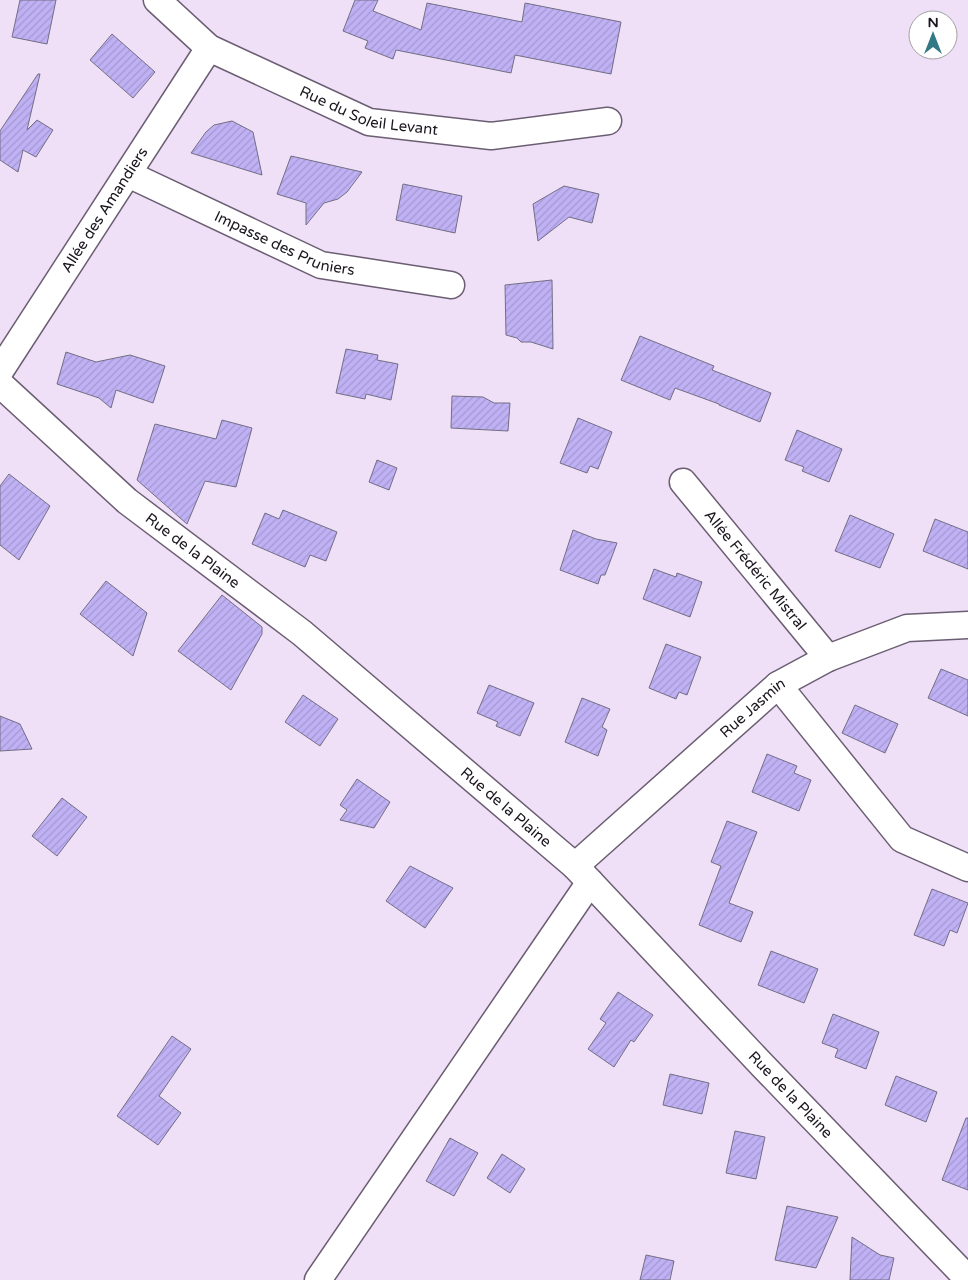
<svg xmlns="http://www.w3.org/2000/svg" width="968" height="1280" font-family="'Varela Round',sans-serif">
  <defs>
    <pattern id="building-hatch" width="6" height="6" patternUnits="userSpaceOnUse" patternTransform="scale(1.25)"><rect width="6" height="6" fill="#c0b1f5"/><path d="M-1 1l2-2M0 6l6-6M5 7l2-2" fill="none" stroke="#a498d2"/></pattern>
  </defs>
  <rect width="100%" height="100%" fill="#efe0f7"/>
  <path fill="url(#building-hatch)" stroke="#726e84" d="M 20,0 L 56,0 L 47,44 L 12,37 Z
    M 355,0 L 378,0 L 373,11 L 421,30 L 427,3 L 522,22 L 525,3 L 621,22 L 611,74 L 515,55 L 511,73 L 396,50 L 393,59 L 365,48 L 368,41 L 343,31 Z
    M 112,34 L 155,72 L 133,98 L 90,60 Z
    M 38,74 L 40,74 L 27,130 L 37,120 L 53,130 L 36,157 L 23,150 L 18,172 L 0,160 L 0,131 Z
    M 232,121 L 253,132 L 262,175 L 191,153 L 206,132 L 214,125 Z
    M 291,156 L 362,172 L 347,192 L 338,199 L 324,203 L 306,225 L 306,203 L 277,194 Z
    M 403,184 L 462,196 L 455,233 L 396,220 Z
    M 564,186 L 599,194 L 592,223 L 569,217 L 538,241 L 533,204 Z
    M 552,280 L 553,349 L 531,342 L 521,342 L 517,338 L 506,335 L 505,285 Z
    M 640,336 L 714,366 L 712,370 L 771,393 L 760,422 L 719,405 L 719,404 L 675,388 L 670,400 L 621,380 Z
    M 346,349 L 378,355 L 377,360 L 398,364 L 391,400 L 366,394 L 365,399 L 336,393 Z
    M 66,352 L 96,362 L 130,355 L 165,366 L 153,403 L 116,390 L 111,408 L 99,398 L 57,384 Z
    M 452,396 L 483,397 L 494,403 L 510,403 L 508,431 L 451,428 Z
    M 578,418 L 612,432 L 598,469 L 590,466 L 587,473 L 560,463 Z
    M 222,420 L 252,428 L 236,487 L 205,481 L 187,524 L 137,480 L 155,424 L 216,439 Z
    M 797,430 L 842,449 L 829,482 L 802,471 L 804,467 L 785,460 Z
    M 377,460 L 397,468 L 389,490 L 369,482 Z
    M 9,474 L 50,506 L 19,560 L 0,545 L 0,486 Z
    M 283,510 L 337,532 L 326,561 L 310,555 L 305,567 L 252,544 L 265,513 L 279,519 Z
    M 850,515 L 894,534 L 880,568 L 835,551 Z
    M 935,519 L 968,532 L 968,569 L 923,551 Z
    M 573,530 L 596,539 L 617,543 L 605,575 L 601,575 L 598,584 L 560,570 Z
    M 654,569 L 676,577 L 677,573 L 702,582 L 690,617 L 643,599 Z
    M 106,581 L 147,613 L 133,656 L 80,614 Z
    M 222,595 L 262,627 L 262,634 L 231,690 L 178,651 Z
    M 666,644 L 701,657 L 687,695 L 679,692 L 676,699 L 649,688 Z
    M 941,669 L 968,680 L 968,716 L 928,698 Z
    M 489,685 L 534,703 L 520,736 L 496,726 L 498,722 L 477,713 Z
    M 303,695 L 338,719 L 320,746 L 285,722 Z
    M 582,698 L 610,709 L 602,727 L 607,730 L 598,756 L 565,742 Z
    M 855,705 L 898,724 L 885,753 L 842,733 Z
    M 0,716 L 20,724 L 32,749 L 0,751 Z
    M 767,754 L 797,766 L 794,773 L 811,780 L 799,811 L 752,792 Z
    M 357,779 L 390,802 L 374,828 L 340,820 L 347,810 L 340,805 Z
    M 62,798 L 87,817 L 57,856 L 32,836 Z
    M 727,821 L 757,832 L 729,903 L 753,912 L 741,942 L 699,925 L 721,866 L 711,862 Z
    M 410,866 L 453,888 L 425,928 L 386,901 Z
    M 932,889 L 968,903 L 957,933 L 950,930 L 944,946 L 914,935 Z
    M 771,951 L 818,969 L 804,1003 L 758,985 Z
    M 618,992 L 653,1015 L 634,1042 L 631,1040 L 614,1067 L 588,1049 L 606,1023 L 600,1019 Z
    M 833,1014 L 879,1032 L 866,1069 L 835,1057 L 838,1049 L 822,1043 Z
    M 172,1036 L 191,1049 L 159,1096 L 181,1113 L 158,1145 L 117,1116 Z
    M 670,1074 L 709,1083 L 702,1114 L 663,1105 Z
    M 896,1076 L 937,1092 L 926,1122 L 885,1105 Z
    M 966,1118 L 968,1118 L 968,1190 L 942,1180 Z
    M 735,1131 L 765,1137 L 756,1179 L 726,1173 Z
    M 450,1138 L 478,1153 L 454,1196 L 426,1181 Z
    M 502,1154 L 525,1169 L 510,1193 L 487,1178 Z
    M 787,1206 L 838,1217 L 816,1268 L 775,1260 Z
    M 852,1237 L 880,1255 L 894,1258 L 889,1280 L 850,1280 Z
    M 646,1255 L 674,1261 L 670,1280 L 640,1280 Z"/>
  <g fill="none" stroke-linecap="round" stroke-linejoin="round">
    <g stroke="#6b5e72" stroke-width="29">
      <g id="minor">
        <path id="s1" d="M 157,0 L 209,48 L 369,122 L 491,136 L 608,121"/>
        <path id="s2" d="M 128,174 L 321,265 L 451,285"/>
        <path id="s3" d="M 0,371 L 209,48"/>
        <path id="s4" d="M 0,384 L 127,501 L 302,633 L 575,866 L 763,1066 L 968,1279"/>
        <path id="s5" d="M 683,482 L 828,658"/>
        <path d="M 778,685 L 902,839 L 968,868"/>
        <path id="s6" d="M 575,866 L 778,685 L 828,658 L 907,628 L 968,625"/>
        <path d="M 318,1280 L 590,882"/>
      </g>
    </g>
    <use href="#minor" stroke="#fff" stroke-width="26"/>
  </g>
  <g text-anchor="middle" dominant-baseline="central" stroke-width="5" stroke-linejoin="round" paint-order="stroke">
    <g font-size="15" fill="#1b161e" stroke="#fff">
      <text stroke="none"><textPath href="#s1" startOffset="244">Rue du Soleil Levant</textPath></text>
      <text stroke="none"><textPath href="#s3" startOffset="192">Allée des Amandiers</textPath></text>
      <text stroke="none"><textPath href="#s2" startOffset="172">Impasse des Pruniers</textPath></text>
      <text stroke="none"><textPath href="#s4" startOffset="255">Rue de la Plaine</textPath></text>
      <text stroke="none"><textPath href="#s5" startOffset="114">Allée Frédéric Mistral</textPath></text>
      <text stroke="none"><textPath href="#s6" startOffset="238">Rue Jasmin</textPath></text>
      <text stroke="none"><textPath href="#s4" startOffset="660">Rue de la Plaine</textPath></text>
      <text stroke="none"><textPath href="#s4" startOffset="1065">Rue de la Plaine</textPath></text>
    </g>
  </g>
  <g transform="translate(933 35)"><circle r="24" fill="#ffffff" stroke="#a4a2a5"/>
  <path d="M0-4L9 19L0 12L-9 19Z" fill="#327885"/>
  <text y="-8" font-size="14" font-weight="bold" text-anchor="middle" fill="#1b161e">N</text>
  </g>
</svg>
